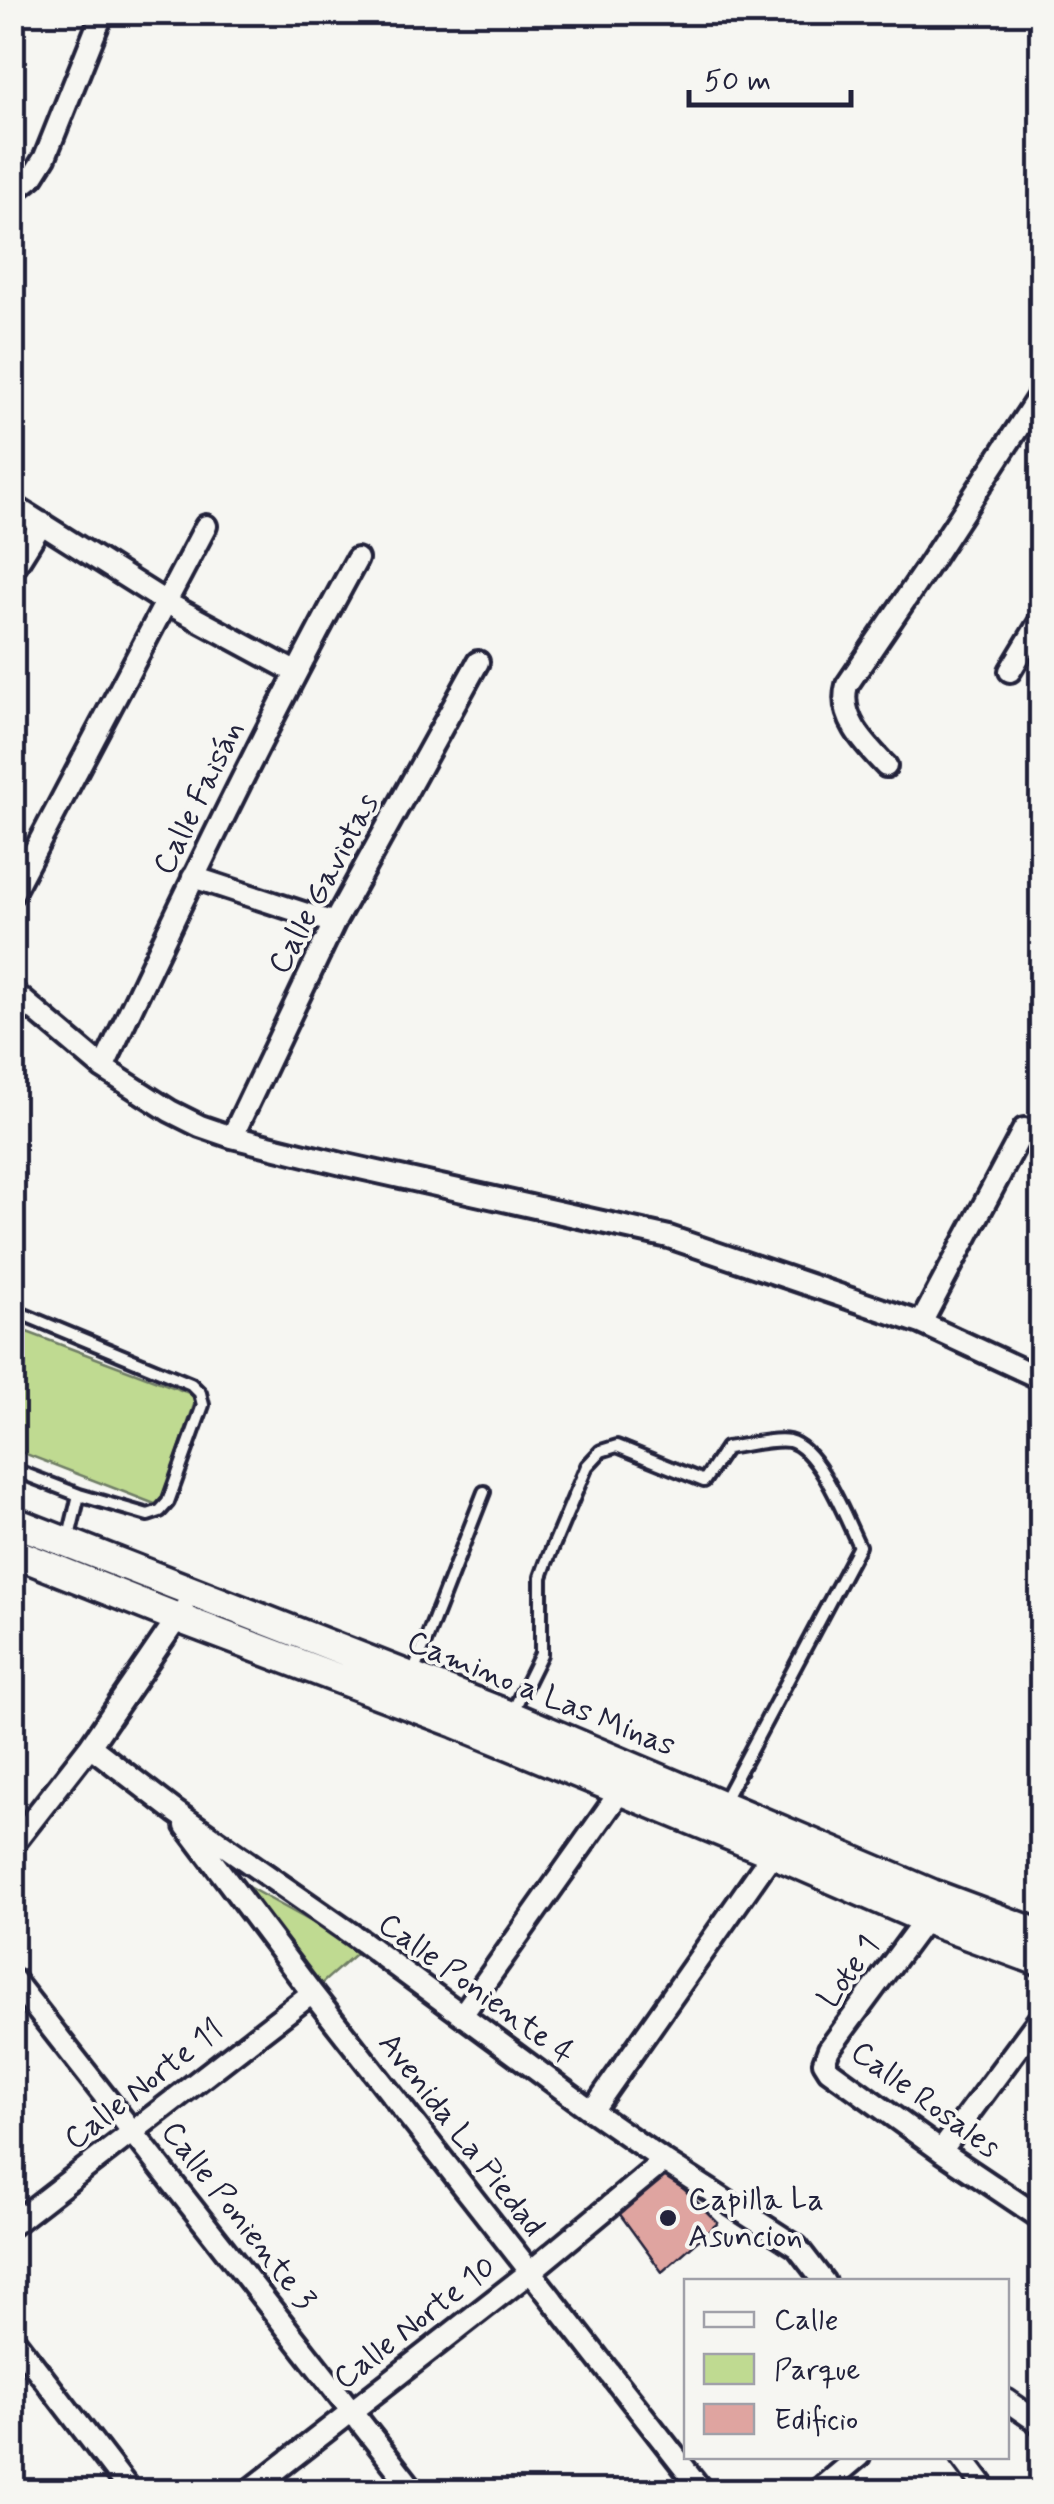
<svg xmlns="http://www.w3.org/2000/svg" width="1054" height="2504" font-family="Mynerve,sans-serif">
  <rect width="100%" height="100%" fill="#f6f6f2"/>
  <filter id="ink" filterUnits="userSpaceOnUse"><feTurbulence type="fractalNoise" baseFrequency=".01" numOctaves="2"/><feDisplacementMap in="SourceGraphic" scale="20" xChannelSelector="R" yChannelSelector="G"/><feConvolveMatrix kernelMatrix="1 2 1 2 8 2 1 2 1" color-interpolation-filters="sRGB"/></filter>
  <g filter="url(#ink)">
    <path fill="#bfda91" stroke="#707e66" stroke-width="2.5" d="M 19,1329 L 197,1396 L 160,1506 L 13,1449 L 12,1346 Z
      M 230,1877 L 361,1949 L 320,1985 Z"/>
    <path fill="#dfa4a0" stroke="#22223b" stroke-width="2.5" d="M 662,2167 L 718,2223 L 662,2272 L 619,2213 L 635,2188 Z"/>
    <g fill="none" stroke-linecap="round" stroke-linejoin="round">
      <g stroke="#22223b" stroke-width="18">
        <path id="lane" d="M 12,1316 L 15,1311 L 191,1384 L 200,1393 L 203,1405 L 168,1502 L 160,1511 L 148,1515 L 79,1495
          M 12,1469 L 79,1495 L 68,1541
          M 412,1676 L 484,1492
          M 511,1715 L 541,1654 L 541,1577 L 546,1563 L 587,1466 L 601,1451 L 617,1446 L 704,1481 L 726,1448 C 742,1446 774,1438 789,1441 C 819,1448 846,1519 859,1546 L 722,1804"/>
      </g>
      <g stroke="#22223b" stroke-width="28">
        <path id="street" d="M 12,193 L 33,176 L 45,157 L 103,12
          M 12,505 L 167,603 L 295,672
          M 12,571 L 42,523
          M 1010,671 L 1042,618
          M 886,766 C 865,744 838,717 847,685 L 926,569 L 1042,391
          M 193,877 L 334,923
          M 12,894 L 206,526
          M 12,991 L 103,1068 L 170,1111 L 200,1126 L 232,1137 L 342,1164 L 669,1237 L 921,1323 L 1042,1379
          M 103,1068 C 184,896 266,725 357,559
          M 232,1137 L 334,923 L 478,662
          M 921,1323 L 1024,1129 L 1042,1138
          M 90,1746 L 176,1812 L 363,1942 L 592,2111 L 664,2161 L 797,2247 L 824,2282
          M 186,1826 L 312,1993 L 703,2492
          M 12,1846 L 90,1746 L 183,1610
          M 925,1919 L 829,2049 L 824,2062 L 829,2070 L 941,2151 L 1042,2219
          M 12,1978 L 415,2492
          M 462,2015 L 620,1792
          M 592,2111 L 779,1844
          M 941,2151 L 1042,2015
          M 12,2225 L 312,1993
          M 12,2337 L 131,2492
          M 1006,2400 L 1042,2425
          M 961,2456 L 988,2492
          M 248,2492 L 530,2272 L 664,2161
          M 816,2492 L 859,2456"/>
      </g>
      <g stroke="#22223b" stroke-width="35">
        <path id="secondary" d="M 12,1521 L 511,1716 L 932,1894 L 1042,1935
          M 12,1552 L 178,1618 L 456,1723 L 773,1853 L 925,1919 L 1042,1962"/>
      </g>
      <use href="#lane" stroke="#f6f6f2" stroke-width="10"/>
      <use href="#street" stroke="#f6f6f2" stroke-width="20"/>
      <use href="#secondary" stroke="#f6f6f2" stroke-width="28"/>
    </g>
  </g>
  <circle fill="#22223b" stroke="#f6f6f2" stroke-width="4" cx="668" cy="2218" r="10"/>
  <g text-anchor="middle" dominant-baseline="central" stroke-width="8" stroke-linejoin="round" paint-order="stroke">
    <g font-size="32" fill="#22223b" stroke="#f6f6f2">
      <text transform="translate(199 798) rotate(-64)">Calle Faisán</text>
      <text transform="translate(324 884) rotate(-62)">Calle Gaviotas</text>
      <text transform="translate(541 1694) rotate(22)">Camino a Las Minas</text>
      <text transform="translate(849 1972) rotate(-54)">Lote 1</text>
      <text transform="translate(476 1989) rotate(36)">Calle Poniente 4</text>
      <text transform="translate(144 2085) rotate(-38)">Calle Norte 11</text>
      <text transform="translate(925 2100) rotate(36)">Calle Rosales</text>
      <text transform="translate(461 2135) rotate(52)">Avenida La Piedad</text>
      <text transform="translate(238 2216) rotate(52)">Calle Poniente 3</text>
      <text transform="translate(415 2323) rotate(-38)">Calle Norte 10</text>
    </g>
    <g font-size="32" fill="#22223b" stroke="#f6f6f2" text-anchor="start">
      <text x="688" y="2200">Capilla La<tspan x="688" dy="37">Asuncion</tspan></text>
    </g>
  </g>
  <rect width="1054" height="2504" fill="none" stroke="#f6f6f2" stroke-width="50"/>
  <rect x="25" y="25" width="1004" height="2454" fill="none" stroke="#22223b" stroke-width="4" filter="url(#ink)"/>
  <rect x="684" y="2279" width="325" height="180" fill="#f6f6f2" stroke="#a1a1a9" stroke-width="2.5"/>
  <rect x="704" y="2312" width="50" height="15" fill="#f6f6f2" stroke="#a1a1a9" stroke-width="2.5"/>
  <text x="774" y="2329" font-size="30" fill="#22223b">Calle</text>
  <rect x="704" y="2354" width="50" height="30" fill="#bfda91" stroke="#a1a1a9" stroke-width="2.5"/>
  <text x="774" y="2379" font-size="30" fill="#22223b">Parque</text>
  <rect x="704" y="2404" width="50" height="30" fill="#dfa4a0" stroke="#a1a1a9" stroke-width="2.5"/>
  <text x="774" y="2429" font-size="30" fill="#22223b">Edificio</text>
  <path d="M689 90v15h162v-15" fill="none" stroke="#22223b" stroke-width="5"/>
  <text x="704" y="90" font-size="30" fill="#22223b" stroke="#f6f6f2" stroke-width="8" paint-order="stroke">50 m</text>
</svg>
